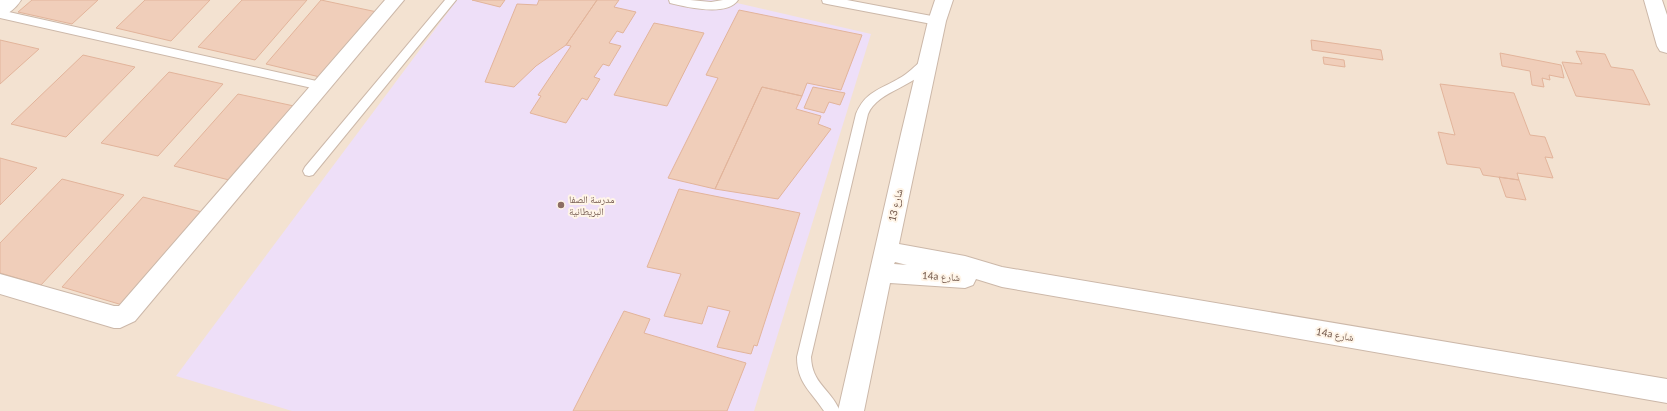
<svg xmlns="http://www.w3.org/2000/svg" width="1667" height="411" font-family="Lato,'Noto Naskh Arabic',sans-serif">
  <rect width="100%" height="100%" fill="#fbf1e2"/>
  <path fill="#f3e2d1" d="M 0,0 L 1667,0 L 1667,411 L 0,411 Z"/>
  <path fill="#eedff8" d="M 457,0 L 724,0 L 871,34 L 754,411 L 292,411 L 176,376 Z"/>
  <path fill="#f0ceba" stroke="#e2b49b" d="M 32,0 L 98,0 L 72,24 L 18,12 Z
    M 145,0 L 210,0 L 171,41 L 116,28 Z
    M 242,0 L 307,0 L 255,60 L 198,47 Z
    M 321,0 L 377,12 L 324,78 L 266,64 Z
    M 472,0 L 505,0 L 500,7 Z
    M 539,0 L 597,0 L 566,45 L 536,66 L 514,87 L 485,82 L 517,4 L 537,5 Z
    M 597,0 L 619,0 L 614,7 L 636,12 L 623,33 L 617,31 L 609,43 L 621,46 L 609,66 L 603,64 L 594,77 L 600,79 L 587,100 L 582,98 L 566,123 L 530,113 L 541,96 L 538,95 L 571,46 L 566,45 Z
    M 739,10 L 862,35 L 841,90 L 807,83 L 802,96 L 762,87 L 715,189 L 668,178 L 718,78 L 706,75 Z
    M 654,23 L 704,33 L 667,106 L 614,95 Z
    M 0,40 L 39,49 L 0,84 Z
    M 1311,40 L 1381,50 L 1383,60 L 1312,50 Z
    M 1576,51 L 1605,54 L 1611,67 L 1633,70 L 1650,105 L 1576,96 L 1562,62 L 1582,64 Z
    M 1500,53 L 1561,65 L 1564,78 L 1549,75 L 1550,80 L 1542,78 L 1544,87 L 1532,85 L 1530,71 L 1502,66 Z
    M 83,55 L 135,67 L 66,137 L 11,124 Z
    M 1323,57 L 1344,60 L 1345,67 L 1324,64 Z
    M 169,72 L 223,84 L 158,156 L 101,143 Z
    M 1440,84 L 1514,93 L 1530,135 L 1545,137 L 1553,158 L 1545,157 L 1553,178 L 1517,173 L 1519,180 L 1483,175 L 1480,168 L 1447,164 L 1438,132 L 1455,135 Z
    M 762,87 L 802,96 L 796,109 L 821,116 L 818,124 L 831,129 L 778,199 L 715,189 Z
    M 813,87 L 845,93 L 840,105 L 829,102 L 824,113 L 804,108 Z
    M 238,94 L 294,106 L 233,181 L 174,166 Z
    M 0,158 L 37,168 L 0,205 Z
    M 1499,177 L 1519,180 L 1526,200 L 1506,197 Z
    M 62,179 L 124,195 L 41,285 L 0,273 L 0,243 Z
    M 679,189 L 800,213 L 757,346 L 754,345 L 751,354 L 717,347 L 730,311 L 708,306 L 702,324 L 664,316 L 681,274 L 647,267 Z
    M 143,197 L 206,213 L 129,307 L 62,287 Z
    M 624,311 L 650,319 L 644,333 L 746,363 L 727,411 L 573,411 Z"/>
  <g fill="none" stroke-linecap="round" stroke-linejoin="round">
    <g stroke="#ccb8a9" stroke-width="2">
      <path id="service" d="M 445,0 L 456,0 L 313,175 L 309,176 L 305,175 L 303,171 L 305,167 Z
        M 669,0 L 690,0 L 711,2 L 723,0 L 738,0 C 727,17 686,7 670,3 Z
        M 822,0 L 847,0 L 937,17 L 941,18 L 943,21 L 941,24 L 937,25 L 827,4 L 823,3 Z
        M 0,10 L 321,82 L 325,83 L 327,86 L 325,89 L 321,90 L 0,18 Z
        M 927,58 L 931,59 L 933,62 C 918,87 878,90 868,114 L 811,357 C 812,384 830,388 840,411 L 824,411 C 811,391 797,383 797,357 L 856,114 C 865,92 879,90 898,79 C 908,74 915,66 923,59 Z"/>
    </g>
    <g stroke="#ccb8a9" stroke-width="2">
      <path id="minor" d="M 0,0 L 21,0 C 16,8 9,14 0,16 Z
        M 385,0 L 404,0 L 135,321 L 120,328 L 114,328 L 0,294 L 0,274 L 114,306 L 119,306 Z
        M 935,0 L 953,0 L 946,21 L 899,244 L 965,256 L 1002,267 L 1667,379 L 1667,403 L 1002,287 L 976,279 L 973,285 L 965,288 L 890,283 L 864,411 L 838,411 L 901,134 L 928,21 ZM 895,262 L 907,265 L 894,264 Z
        M 1644,0 L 1662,0 L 1667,15 L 1667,53 L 1660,51 L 1657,46 Z"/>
    </g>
    <use href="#service" fill="#fff" fill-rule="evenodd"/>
    <use href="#minor" fill="#fff" fill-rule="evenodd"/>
  </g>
  <circle fill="#8d6e63" stroke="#fff5e8" stroke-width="1.5" cx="561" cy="205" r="4"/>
  <g text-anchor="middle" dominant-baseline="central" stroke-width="4" stroke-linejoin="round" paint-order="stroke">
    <g font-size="10" fill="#785e54" stroke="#fff5e8" text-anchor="start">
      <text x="569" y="199">مدرسة الصفا<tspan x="569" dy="12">البريطانية</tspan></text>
    </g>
    <g font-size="10" fill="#725749" stroke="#fff5e8">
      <text transform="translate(895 205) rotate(-77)">شارع 13</text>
      <text transform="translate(941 276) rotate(3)">14a شارع</text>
      <text transform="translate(1335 334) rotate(10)">14a شارع</text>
    </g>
  </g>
</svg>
